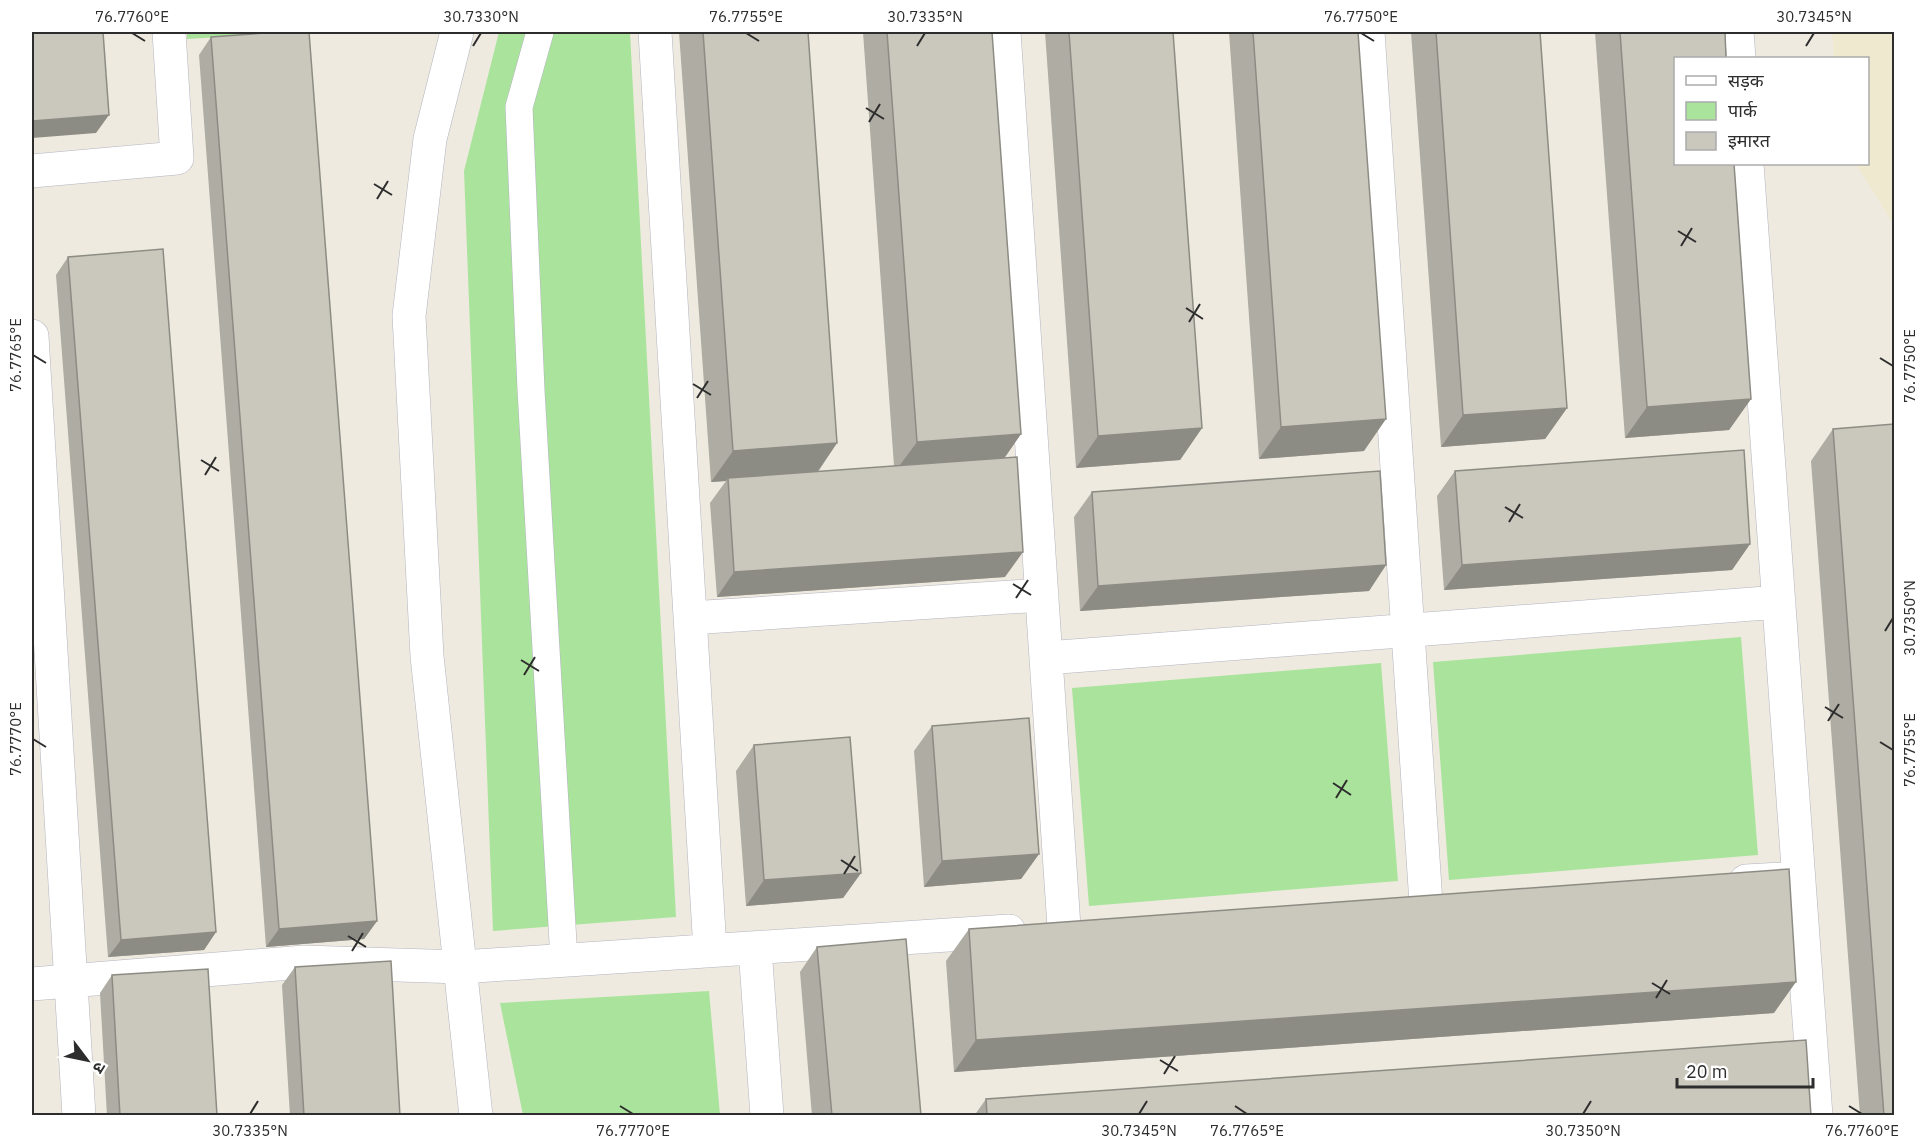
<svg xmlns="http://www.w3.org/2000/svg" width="1926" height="1147" font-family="'IBM Plex Sans','Noto Sans Devanagari',sans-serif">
  <rect width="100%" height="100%" fill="#eeeadf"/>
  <path fill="#efe9cf" d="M 1832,32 L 1894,32 L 1894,225 L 1856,164 L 1868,164 L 1868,58 L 1834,58 Z"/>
  <path fill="#aae49c" d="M 187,32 L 311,32 L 187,39 Z
    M 499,32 L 630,32 L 676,917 L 493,931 L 464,171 Z
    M 1741,637 L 1758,855 L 1449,880 L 1433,662 Z
    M 1381,663 L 1398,881 L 1089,906 L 1072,688 Z
    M 709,991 L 720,1115 L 523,1115 L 500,1003 Z"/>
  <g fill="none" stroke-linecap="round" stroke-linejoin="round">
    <g stroke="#b3b3c0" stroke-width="28">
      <path id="pedestrian" d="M 540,32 L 519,107 L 531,390 L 564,960"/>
    </g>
    <g stroke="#b3b3c0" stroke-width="34">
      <path id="minor" d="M 655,32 L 710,950
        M 1004,32 L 1064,927
        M 1368,32 L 1426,903
        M 1737,32 L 1739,58
        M 1747,164 L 1816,1116
        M 32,171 L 177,158 L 169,32
        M 32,336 L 79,1116
        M 690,618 L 1042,595
        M 1046,658 L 1779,602
        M 1746,881 L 1798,878
        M 755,948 L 767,1116
        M 32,984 L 304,962 L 461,967 L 1009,931"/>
    </g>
    <g stroke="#b3b3c0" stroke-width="34">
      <path id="tertiary" d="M 457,32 L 430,139 L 409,316 L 427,656 L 476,1116"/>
    </g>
    <use href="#pedestrian" stroke="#fff" stroke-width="27"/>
    <use href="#minor" stroke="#fff" stroke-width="33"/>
    <use href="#tertiary" stroke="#fff" stroke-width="33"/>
  </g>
  <path fill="#aeaca3" d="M 679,32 L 808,32 L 837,443 L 818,472 L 894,466 L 863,32 L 992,32 L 1021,434 L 1004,458 L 1005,577 L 717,597 L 710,503 L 726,481 L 711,482 Z
    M 1045,32 L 1173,32 L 1202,428 L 1180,460 L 1076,468 Z
    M 1229,32 L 1358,32 L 1364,451 L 1259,459 Z
    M 1411,32 L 1540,32 L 1567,408 L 1545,439 L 1441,447 Z
    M 1595,32 L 1725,32 L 1751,399 L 1729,430 L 1625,438 Z
    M 211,37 L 377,921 L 364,939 L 266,947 L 199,55 Z
    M 68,257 L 216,932 L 204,950 L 108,957 L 56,275 Z
    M 1833,429 L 1894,1116 L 1860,1116 L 1811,461 Z
    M 1455,471 L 1750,544 L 1732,570 L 1444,590 L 1437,496 Z
    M 1092,492 L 1386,565 L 1369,591 L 1080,611 L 1074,517 Z
    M 932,726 L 1039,854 L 1021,879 L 924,887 L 914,751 Z
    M 754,745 L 861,873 L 843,898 L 746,906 L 736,771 Z
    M 969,929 L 1774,1013 L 954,1072 L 946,961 Z
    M 817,947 L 921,1116 L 812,1116 L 800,972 Z
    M 295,967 L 400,1116 L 290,1116 L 282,985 Z
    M 112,975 L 217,1116 L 107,1116 L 100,993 Z
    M 986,1099 L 1811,1116 L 974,1116 Z"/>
  <path fill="#8d8c84" d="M 109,115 L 96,133 L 32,138 L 32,121 Z
    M 1751,399 L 1729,430 L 1625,438 L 1647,407 Z
    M 1567,408 L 1545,439 L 1441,447 L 1463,415 Z
    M 1386,419 L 1364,451 L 1259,459 L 1281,427 Z
    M 1202,428 L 1180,460 L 1076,468 L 1098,436 Z
    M 1021,434 L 999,466 L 894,473 L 917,442 Z
    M 837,443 L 815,475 L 728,478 L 726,481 L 711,482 L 733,451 Z
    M 1750,544 L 1732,570 L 1444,590 L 1462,565 Z
    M 1023,552 L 1005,577 L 717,597 L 734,572 Z
    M 1386,565 L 1369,591 L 1080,611 L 1098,586 Z
    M 1039,854 L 1021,879 L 924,887 L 942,861 Z
    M 861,873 L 843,898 L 746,906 L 764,880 Z
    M 377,921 L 364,939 L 266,947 L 279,929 Z
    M 216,932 L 204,950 L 108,957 L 121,940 Z
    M 1796,982 L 1774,1013 L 954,1072 L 976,1040 Z"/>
  <path fill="#cac8bd" stroke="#8d8c84" stroke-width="1.5" d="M 32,32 L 103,32 L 109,115 L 32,121 Z
    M 279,32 L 309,32 L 377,921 L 279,929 L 211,37 Z
    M 703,32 L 808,32 L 837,443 L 733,451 Z
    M 887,32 L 992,32 L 1021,434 L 917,442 Z
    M 1069,32 L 1173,32 L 1202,428 L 1098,436 Z
    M 1253,32 L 1358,32 L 1386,419 L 1281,427 Z
    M 1436,32 L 1540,32 L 1567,408 L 1463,415 Z
    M 1620,32 L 1725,32 L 1726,58 L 1676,58 L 1676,164 L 1734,164 L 1751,399 L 1647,407 Z
    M 163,249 L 216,932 L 121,940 L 68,257 Z
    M 1894,424 L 1894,1116 L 1884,1116 L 1833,429 Z
    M 1744,450 L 1750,544 L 1462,565 L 1455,471 Z
    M 1017,457 L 1023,552 L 734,572 L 728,478 Z
    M 1380,471 L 1386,565 L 1098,586 L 1092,492 Z
    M 1029,718 L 1039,854 L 942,861 L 932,726 Z
    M 850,737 L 861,873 L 764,880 L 754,745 Z
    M 1789,869 L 1796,982 L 976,1040 L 969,929 Z
    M 906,939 L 921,1116 L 832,1116 L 817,947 Z
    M 391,961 L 400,1116 L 304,1116 L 295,967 Z
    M 208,969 L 217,1116 L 120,1116 L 112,975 Z
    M 1806,1040 L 1811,1116 L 987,1116 L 986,1099 Z"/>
  <path fill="none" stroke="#2d2d2d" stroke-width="2" d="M 132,33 L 145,41M 746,33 L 759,41M 1361,33 L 1374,41M 473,46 L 481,33M 917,46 L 925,33M 1806,46 L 1814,33M 866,108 L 884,119M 869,122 L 880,104M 374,184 L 392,195M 377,199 L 388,181M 1678,231 L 1696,242M 1681,246 L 1692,228M 1186,308 L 1203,319M 1189,322 L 1200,304M 33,355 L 46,363M 1880,358 L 1893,366M 693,384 L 711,395M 697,398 L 708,381M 201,460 L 219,471M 205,475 L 216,457M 1505,507 L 1523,518M 1509,522 L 1520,504M 1013,584 L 1031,595M 1016,598 L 1028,580M 1885,631 L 1893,618M 521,660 L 539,671M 524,675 L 535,657M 1825,707 L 1843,718M 1828,721 L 1839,704M 33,739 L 46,747M 1880,742 L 1893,750M 1333,783 L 1351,795M 1336,798 L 1347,780M 841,860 L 858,871M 844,874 L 855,856M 348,936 L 366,947M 352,951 L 363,933M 1652,983 L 1670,994M 1656,998 L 1667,980M 1160,1060 L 1178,1071M 1164,1074 L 1175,1056M 620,1106 L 633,1114M 1235,1106 L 1247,1114M 1849,1106 L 1862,1114M 250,1114 L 258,1101M 1139,1114 L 1147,1101M 1583,1114 L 1591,1101"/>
  <rect width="1926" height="1147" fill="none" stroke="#ffffff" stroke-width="66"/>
  <rect x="1674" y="57" width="195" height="108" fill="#ffffff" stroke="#ababab" stroke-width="1.5"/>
  <rect x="1686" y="76" width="30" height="9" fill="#ffffff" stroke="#ababab" stroke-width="1.5"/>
  <text x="1728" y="87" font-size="18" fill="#2d2d2d">सड़क</text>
  <rect x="1686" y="102" width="30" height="18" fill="#aae49c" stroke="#ababab" stroke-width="1.5"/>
  <text x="1728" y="117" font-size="18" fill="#2d2d2d">पार्क</text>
  <rect x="1686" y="132" width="30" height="18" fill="#cac8bd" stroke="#ababab" stroke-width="1.5"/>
  <text x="1728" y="147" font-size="18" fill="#2d2d2d">इमारत</text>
  <g transform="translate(87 1060) rotate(122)" stroke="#ffffff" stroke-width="4.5" paint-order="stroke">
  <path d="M0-4.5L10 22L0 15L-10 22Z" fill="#2d2d2d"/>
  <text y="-9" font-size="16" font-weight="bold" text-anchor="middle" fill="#2d2d2d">उ</text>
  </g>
  <path d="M1677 1078v9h136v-9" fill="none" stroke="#2d2d2d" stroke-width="3"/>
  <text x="1686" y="1078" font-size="18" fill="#2d2d2d" stroke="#ffffff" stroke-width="4.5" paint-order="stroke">20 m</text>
  <rect x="33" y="33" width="1860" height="1081" fill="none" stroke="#2d2d2d" stroke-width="2"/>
  <g font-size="15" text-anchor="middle" fill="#2d2d2d">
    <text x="132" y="22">76.7760°E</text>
    <text x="481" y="22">30.7330°N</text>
    <text x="746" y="22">76.7755°E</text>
    <text x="925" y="22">30.7335°N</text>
    <text x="1361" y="22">76.7750°E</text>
    <text x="1814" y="22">30.7345°N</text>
    <text transform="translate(16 355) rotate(-90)" y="5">76.7765°E</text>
    <text transform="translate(1910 366) rotate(-90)" y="5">76.7750°E</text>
    <text transform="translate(1910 618) rotate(-90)" y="5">30.7350°N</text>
    <text transform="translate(16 739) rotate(-90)" y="5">76.7770°E</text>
    <text transform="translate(1910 750) rotate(-90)" y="5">76.7755°E</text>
    <text x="250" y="1136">30.7335°N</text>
    <text x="633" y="1136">76.7770°E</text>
    <text x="1139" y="1136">30.7345°N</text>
    <text x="1247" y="1136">76.7765°E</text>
    <text x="1583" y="1136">30.7350°N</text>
    <text x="1862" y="1136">76.7760°E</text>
  </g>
</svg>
